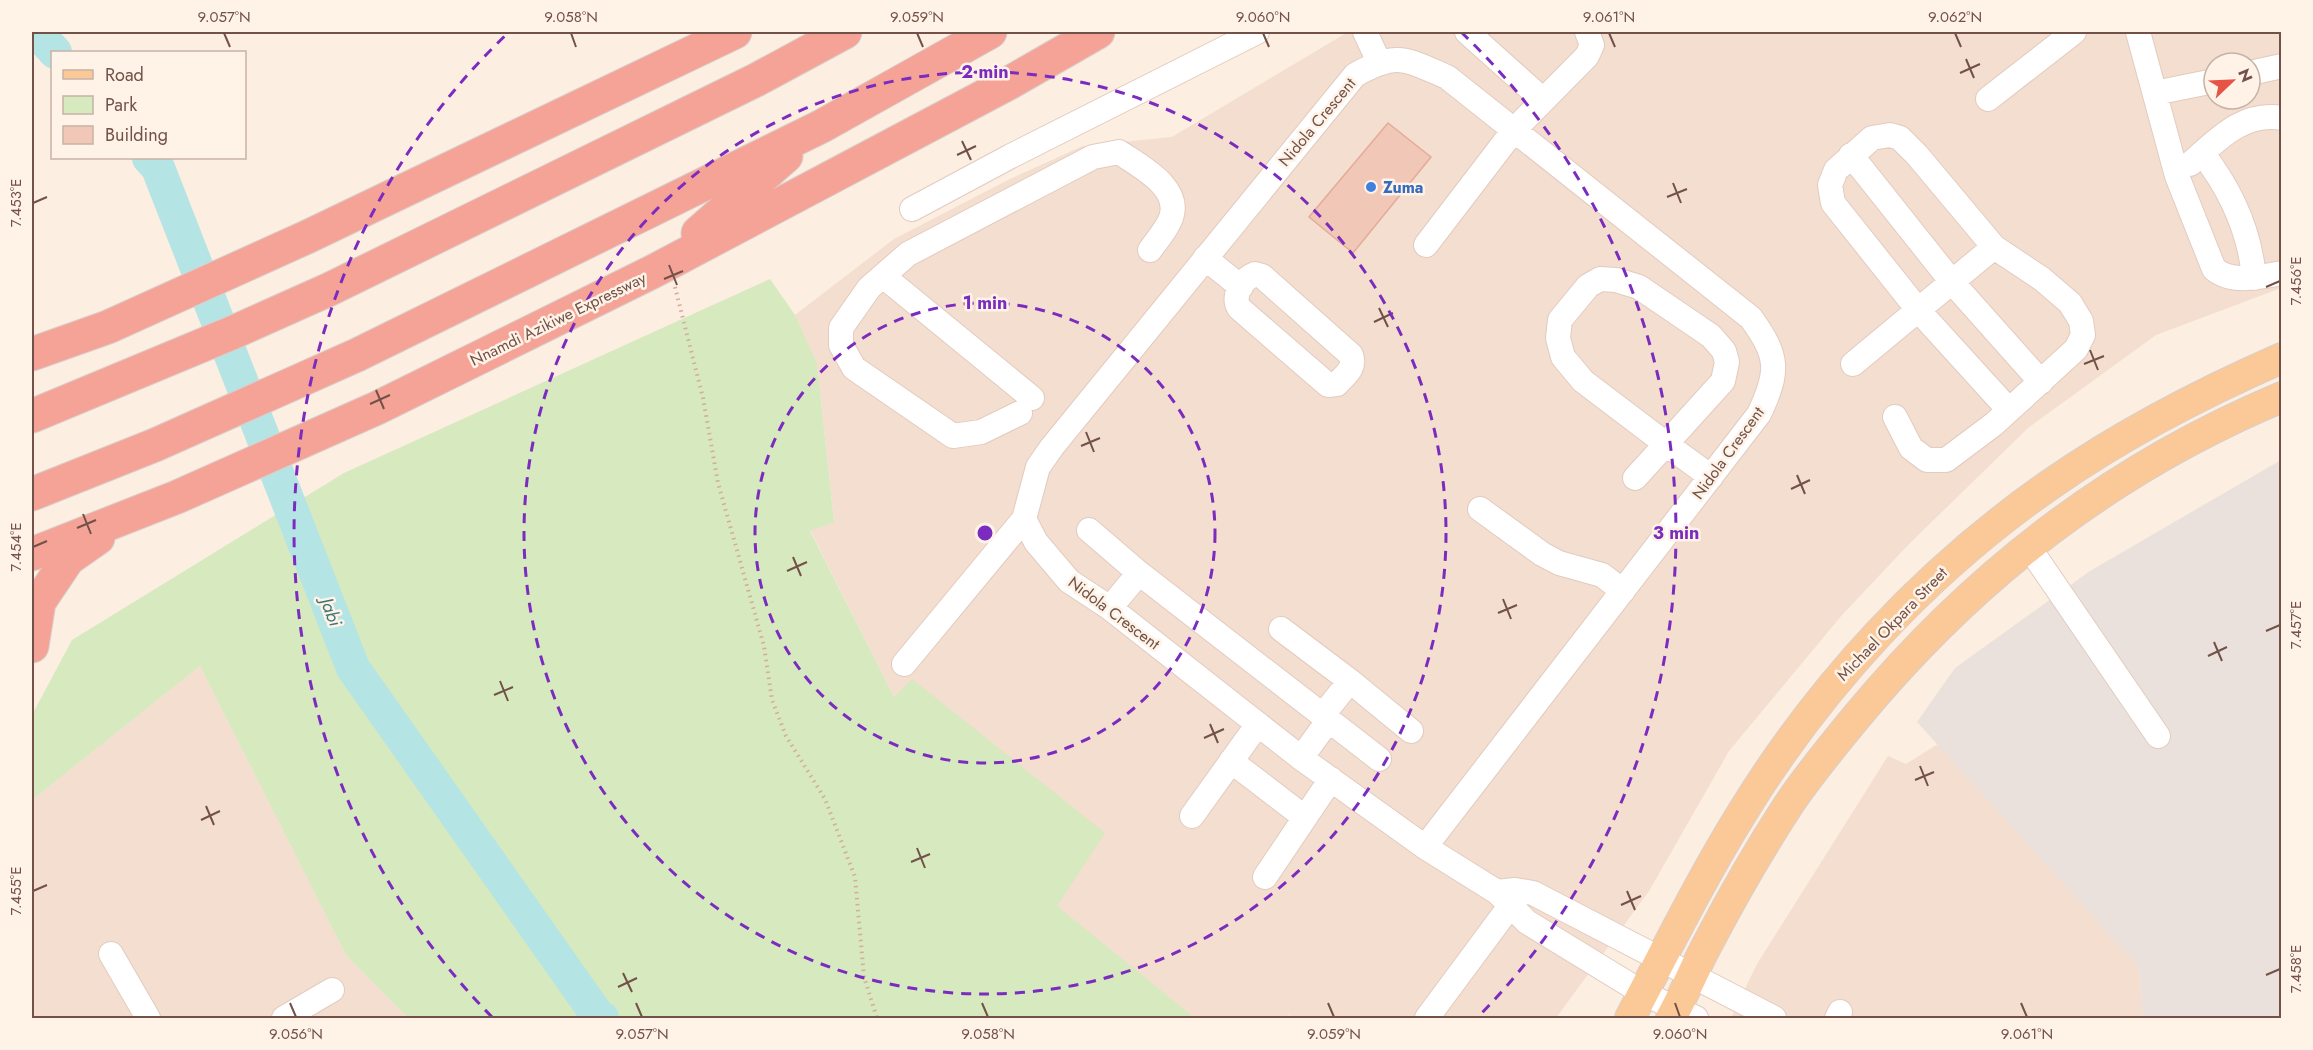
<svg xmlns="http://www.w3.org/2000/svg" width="2313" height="1050" font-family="Jost,sans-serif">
  <rect width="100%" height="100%" fill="#fceee0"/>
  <path fill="#f3decf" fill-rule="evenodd" d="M 1348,32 L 2281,32 L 2281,288 L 2156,335 L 2028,428 L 1909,544 L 1842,615 L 1729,751 L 1649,891 L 1556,1018 L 1293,1018 L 1289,1015 L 1286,1018 L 1195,1018 L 1056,906 L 912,680 L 894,697 L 810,530 L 834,521 L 817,363 L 795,315 L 894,239 L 1010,179 L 1083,146 L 1172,137 ZM 2214,63 L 2250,63 L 2250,99 L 2214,99 Z
    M 200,666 L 346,955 L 408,1018 L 32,1018 L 32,800 Z
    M 1938,744 L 2139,967 L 2143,1018 L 1731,1018 L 1757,964 L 1888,756 L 1906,764 Z"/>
  <path fill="#eae1dc" d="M 2281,460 L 2281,1018 L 2143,1018 L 2139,967 L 1917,722 L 1955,668 L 2090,571 Z"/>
  <path fill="#d6e9bf" d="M 770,279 L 795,315 L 817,363 L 834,522 L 810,531 L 894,697 L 912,679 L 1105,833 L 1057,906 L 1195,1018 L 408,1018 L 346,955 L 200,666 L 32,800 L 32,715 L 72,640 L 344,473 Z"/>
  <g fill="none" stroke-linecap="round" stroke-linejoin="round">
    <path stroke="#b5e4e5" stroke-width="34" d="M 37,32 L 55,52
      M 149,158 L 158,168 L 353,668 L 598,1016 L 602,1018"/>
  </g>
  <path fill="#f1c7b8" stroke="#e4ab99" stroke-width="1.5" d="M 1388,123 L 1431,157 L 1353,253 L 1309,217 Z"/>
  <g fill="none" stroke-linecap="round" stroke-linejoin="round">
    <g stroke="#e2cbbf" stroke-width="26">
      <path id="minor" d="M 1365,32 L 1379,62
        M 1467,32 L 1543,100
        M 2138,32 L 2177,176 L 2214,269 C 2232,284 2260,277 2282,273
        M 2250,73 L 2282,66
        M 2155,93 L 2214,81
        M 1988,99 L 2074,32
        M 2202,153 C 2231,190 2250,232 2254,278
        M 1851,155 L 1952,282 L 2041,382
        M 2190,164 C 2217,140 2243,111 2282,118
        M 912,209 L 1011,156 L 1257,32
        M 1426,245 L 1514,130 L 1587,56 L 1592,45 L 1587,32
        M 1205,258 L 1241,287
        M 1255,274 L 1262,276 L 1351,355 C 1356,368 1345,375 1337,384 L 1328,385 L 1239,308 C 1232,296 1242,279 1255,274 Z
        M 883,276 L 1032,398
        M 1853,364 L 1994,247
        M 1020,413 L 981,432 L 953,436 L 854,368 L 841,345 L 841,328 L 869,288 L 908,254 L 1093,157 L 1119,152 C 1139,166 1182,187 1171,218 C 1167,229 1157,240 1150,250
        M 1895,417 L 1911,448 L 1927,460 L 1946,460 L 1994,424 L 2076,349 L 2083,335 L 2081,321 L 2070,303 L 2042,279 L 1994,247 L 1917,155 L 1900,138 L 1890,135 L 1872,138 L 1836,170 L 1830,185 L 1833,203 L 1919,311 L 2009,410
        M 1635,478 L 1666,444 L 1723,381 L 1727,362 L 1724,351 L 1711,336 L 1639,287 L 1616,280 L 1600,279 L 1588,286 L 1560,320 L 1558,338 L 1563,357 L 1583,381 L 1666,444 L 1711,477
        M 1480,509 L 1542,554 L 1559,563 L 1602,575 L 1623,591
        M 1089,530 L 1139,573 L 1379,759
        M 2028,546 L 2158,736
        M 1110,608 L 1139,573
        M 1281,629 L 1350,681 L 1411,731
        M 904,664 L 1024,519
        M 1322,716 L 1350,681
        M 1301,758 L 1328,721
        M 1231,761 L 1304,817
        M 1192,816 L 1258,724
        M 1425,847 L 1759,414 C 1780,370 1778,356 1751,318 L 1447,77 C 1405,59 1398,51 1355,75 L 1052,447 L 1038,467 L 1024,519 L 1036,542 L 1069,581 L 1110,608 L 1301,758 L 1425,847 L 1497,892 L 1527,922 L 1643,993 L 1696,1018
        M 1265,877 L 1331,779
        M 1497,892 L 1515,890 L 1533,893 L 1774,1018
        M 111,954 L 148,1018
        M 284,1018 L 332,990
        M 1427,1018 L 1510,906
        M 1837,1018 L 1840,1012"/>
    </g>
    <g stroke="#d8cecc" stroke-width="32">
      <path id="major" d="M 1630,1018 C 1666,950 1701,879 1742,813 C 1821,684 1927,570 2051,484 C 2123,434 2202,393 2282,358
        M 1671,1018 C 1684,995 1694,969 1707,945 C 1732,897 1759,850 1789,804 C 1810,773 1834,744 1858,715 C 1975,574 2113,468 2282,397"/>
    </g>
    <g stroke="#d8cecc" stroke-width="35">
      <path id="highway" d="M 698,233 L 786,156
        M 32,354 L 108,327 L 307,237 L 735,32
        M 32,416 L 234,332 L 330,289 L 756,80 L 845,32
        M 32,494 L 155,445 L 357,355 L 822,126 L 990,32
        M 32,554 L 177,497 L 377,408 L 654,271 L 1009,83 L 1098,32
        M 32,646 L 39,602 L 68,559 L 98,538"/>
    </g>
    <path stroke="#d5ab9c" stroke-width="4" stroke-dasharray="1.5 4.5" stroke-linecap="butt" d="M 675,287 L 703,398 L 718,483 L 764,646 L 772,700 L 786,736 L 825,799 L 855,877 L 864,977 L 877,1018"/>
    <use href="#minor" stroke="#fff" stroke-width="24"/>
    <use href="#major" stroke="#fbc998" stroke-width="30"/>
    <use href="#highway" stroke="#f6a397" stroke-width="33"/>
  </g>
  <path fill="none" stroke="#725148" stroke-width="2" d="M 224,33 L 230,47M 571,33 L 576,47M 917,33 L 923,47M 1263,33 L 1269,47M 1609,33 L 1615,47M 1955,33 L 1961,47M 1966,59 L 1974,78M 1960,73 L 1980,64M 962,141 L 971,160M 957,155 L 976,146M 1673,183 L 1681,203M 1667,197 L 1687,189M 33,203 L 47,197M 669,265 L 677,285M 664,279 L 683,271M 2266,287 L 2280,281M 1379,308 L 1388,327M 1374,322 L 1393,313M 2090,350 L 2098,370M 2084,364 L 2104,356M 376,390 L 384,409M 370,404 L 390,395M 1086,432 L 1094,452M 1081,446 L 1100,438M 1797,475 L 1805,494M 1791,489 L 1810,480M 83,514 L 91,534M 77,528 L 96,520M 33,547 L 47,541M 793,557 L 801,576M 787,571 L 807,562M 1503,599 L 1511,619M 1498,613 L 1517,605M 2266,631 L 2280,625M 2214,642 L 2222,661M 2208,656 L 2227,647M 500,681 L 508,701M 494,695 L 513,687M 1210,724 L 1218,743M 1204,738 L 1224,729M 1920,766 L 1928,786M 1915,780 L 1934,772M 206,806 L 214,825M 201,820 L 220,811M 917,848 L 925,868M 911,862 L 930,854M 33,891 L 47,885M 1627,891 L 1635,910M 1621,905 L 1641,896M 623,973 L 632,992M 2266,975 L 2280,969M 618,987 L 637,978M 290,1003 L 296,1017M 636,1003 L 642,1017M 982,1003 L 988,1017M 1328,1003 L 1334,1017M 1675,1003 L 1680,1017M 2021,1003 L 2027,1017"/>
  <g fill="none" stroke="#7b2cbf" stroke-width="3" stroke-dasharray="10 8">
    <circle cx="985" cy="533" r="230"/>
    <circle cx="985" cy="533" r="461"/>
    <path d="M492 1017A691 691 0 0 1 509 32M1461 32A691 691 0 0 1 1478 1017"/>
  </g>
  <circle fill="#3f7fe0" stroke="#fff2e6" stroke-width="2" cx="1371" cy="187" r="6"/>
  <g text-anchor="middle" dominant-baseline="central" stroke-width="5" stroke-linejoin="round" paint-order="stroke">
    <g font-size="16" fill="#725148" stroke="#fff2e6">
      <text transform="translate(1317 122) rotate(-50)">Nidola Crescent</text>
      <text transform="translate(558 319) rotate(-26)">Nnamdi Azikiwe Expressway</text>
      <text transform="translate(1728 453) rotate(-54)">Nidola Crescent</text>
      <text transform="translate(1114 613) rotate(37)">Nidola Crescent</text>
      <text transform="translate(1892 624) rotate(-46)">Michael Okpara Street</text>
    </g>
    <g font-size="16" font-weight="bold" fill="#366cbe" stroke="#fff2e6" text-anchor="start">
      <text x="1383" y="187">Zuma</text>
    </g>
    <g font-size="18" font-style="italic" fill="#3c7678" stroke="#fff2e6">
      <text transform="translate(331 612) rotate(69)">Jabi</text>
    </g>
  </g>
  <circle cx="985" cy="533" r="9" fill="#7b2cbf" stroke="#fff2e6" stroke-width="3"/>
  <g font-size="18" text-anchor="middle" font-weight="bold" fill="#7b2cbf" stroke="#fff2e6" stroke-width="5" stroke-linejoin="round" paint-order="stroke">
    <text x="985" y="78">2 min</text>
    <text x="985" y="309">1 min</text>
    <text x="1676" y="539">3 min</text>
  </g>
  <rect width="2313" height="1050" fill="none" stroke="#fff2e6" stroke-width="66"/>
  <rect x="51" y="51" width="195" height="108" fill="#fff2e6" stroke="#c7b2a7" stroke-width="1.5"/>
  <rect x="63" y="70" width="30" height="9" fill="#fbc998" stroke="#c7b2a7" stroke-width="1.5"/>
  <text x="105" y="81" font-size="18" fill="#725148">Road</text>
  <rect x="63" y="96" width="30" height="18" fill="#d6e9bf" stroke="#c7b2a7" stroke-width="1.5"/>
  <text x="105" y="111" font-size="18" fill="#725148">Park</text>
  <rect x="63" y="126" width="30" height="18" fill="#f1c7b8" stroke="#c7b2a7" stroke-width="1.5"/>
  <text x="105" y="141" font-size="18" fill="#725148">Building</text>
  <g transform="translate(2232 81) rotate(67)"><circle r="28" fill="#fff2e6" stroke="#c7b2a7" stroke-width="1.5"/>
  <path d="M0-4.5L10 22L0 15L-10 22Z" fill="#e65445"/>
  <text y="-9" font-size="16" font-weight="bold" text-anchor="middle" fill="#725148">N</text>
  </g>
  <rect x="33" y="33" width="2247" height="984" fill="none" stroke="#725148" stroke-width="2"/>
  <g font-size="15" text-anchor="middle" fill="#725148">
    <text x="224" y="22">9.057°N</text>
    <text x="571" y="22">9.058°N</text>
    <text x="917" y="22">9.059°N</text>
    <text x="1263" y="22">9.060°N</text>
    <text x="1609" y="22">9.061°N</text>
    <text x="1955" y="22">9.062°N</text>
    <text transform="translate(16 203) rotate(-90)" y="5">7.453°E</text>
    <text transform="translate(2296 281) rotate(-90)" y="5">7.456°E</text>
    <text transform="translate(16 547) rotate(-90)" y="5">7.454°E</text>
    <text transform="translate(2296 625) rotate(-90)" y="5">7.457°E</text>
    <text transform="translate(16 891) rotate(-90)" y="5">7.455°E</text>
    <text transform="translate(2296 969) rotate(-90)" y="5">7.458°E</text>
    <text x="296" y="1039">9.056°N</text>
    <text x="642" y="1039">9.057°N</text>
    <text x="988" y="1039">9.058°N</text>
    <text x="1334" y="1039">9.059°N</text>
    <text x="1680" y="1039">9.060°N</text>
    <text x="2027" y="1039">9.061°N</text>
  </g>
</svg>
